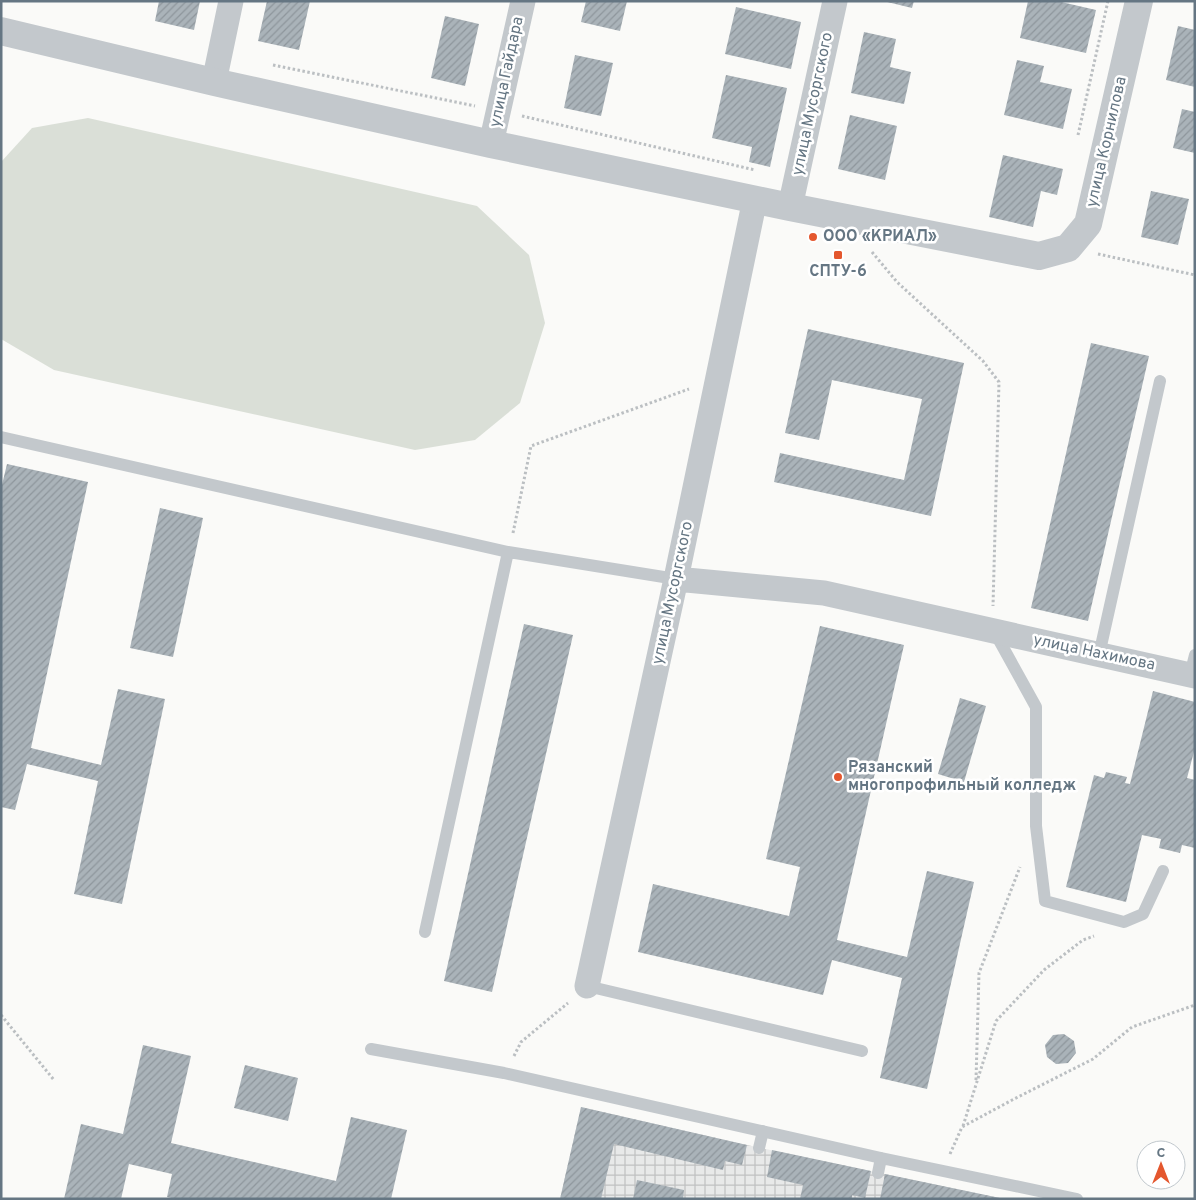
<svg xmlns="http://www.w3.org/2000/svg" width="1196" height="1200" font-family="Overpass,sans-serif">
  <defs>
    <pattern id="industrial-grid" width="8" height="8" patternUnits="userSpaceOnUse" patternTransform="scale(1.25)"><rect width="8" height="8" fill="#e8e9e9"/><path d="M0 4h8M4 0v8" fill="none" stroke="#c0c1c2"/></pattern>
    <pattern id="building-hatch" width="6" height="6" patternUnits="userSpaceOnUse" patternTransform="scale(1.25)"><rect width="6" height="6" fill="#aab3b9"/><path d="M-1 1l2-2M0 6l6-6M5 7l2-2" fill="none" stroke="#8e969c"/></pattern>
  </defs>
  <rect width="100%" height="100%" fill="#fafaf8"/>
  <path fill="url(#industrial-grid)" d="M 581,1107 L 747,1145 L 1004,1199 L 560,1199 Z"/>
  <path fill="#dadfd7" d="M 88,118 L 477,206 L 529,255 L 545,323 L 520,403 L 475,440 L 415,450 L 54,370 L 1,339 L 1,162 L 32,128 Z"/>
  <path fill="url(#building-hatch)" d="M 159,1 L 200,1 L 194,30 L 155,21 Z
    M 267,1 L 310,1 L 299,50 L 258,41 Z
    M 586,1 L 627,1 L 620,31 L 581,22 Z
    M 883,1 L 914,1 L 912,8 Z
    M 1028,1 L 1057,1 L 1096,10 L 1086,53 L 1020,38 Z
    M 736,7 L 801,22 L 791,69 L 725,54 Z
    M 445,16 L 479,24 L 465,86 L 431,78 Z
    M 1178,26 L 1195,30 L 1195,87 L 1166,80 Z
    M 864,32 L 896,39 L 890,67 L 911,72 L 904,104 L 851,93 Z
    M 575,55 L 613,63 L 601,116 L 564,108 Z
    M 1017,60 L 1044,66 L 1040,82 L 1072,89 L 1063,129 L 1004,115 Z
    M 726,75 L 787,88 L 770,167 L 749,162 L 752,147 L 712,138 Z
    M 1182,109 L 1195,112 L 1195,153 L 1173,148 Z
    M 850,115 L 897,126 L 885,180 L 838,169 Z
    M 1003,155 L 1063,169 L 1057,195 L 1041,191 L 1033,227 L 989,217 Z
    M 1151,191 L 1189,199 L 1178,245 L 1141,237 Z
    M 808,329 L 964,363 L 931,516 L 774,482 L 780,453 L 904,480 L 922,399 L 832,380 L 819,440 L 785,433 Z
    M 1091,343 L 1149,356 L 1088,621 L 1031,608 Z
    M 7,464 L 88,482 L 31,748 L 101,765 L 118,689 L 165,699 L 122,904 L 74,894 L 98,781 L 27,764 L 15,810 L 1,807 L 1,489 Z
    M 160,508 L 203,518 L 173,657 L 130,648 Z
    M 524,624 L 573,635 L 492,992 L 444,981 Z
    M 820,626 L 904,645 L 837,940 L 907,957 L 927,871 L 974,882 L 927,1089 L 880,1078 L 902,978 L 832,960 L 823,995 L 638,952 L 653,884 L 789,916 L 800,867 L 766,859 Z
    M 1153,691 L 1195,702 L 1195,748 L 1187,778 L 1195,780 L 1195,848 L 1182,845 L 1180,853 L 1159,848 L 1161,839 L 1142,835 L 1126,902 L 1066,887 L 1094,775 L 1104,778 L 1106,772 L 1127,777 L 1125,783 L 1130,784 Z
    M 960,698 L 986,706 L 964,782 L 938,774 Z
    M 1064,1034 L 1074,1041 L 1076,1053 L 1068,1063 L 1056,1064 L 1047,1057 L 1045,1045 L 1053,1035 Z
    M 143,1045 L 191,1056 L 171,1143 L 336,1181 L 351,1117 L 407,1130 L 391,1199 L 176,1199 L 167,1197 L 172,1174 L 129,1164 L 121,1199 L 64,1199 L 81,1124 L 123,1134 Z
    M 245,1065 L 298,1078 L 288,1121 L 234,1108 Z
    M 581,1107 L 747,1145 L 742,1165 L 725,1161 L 723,1170 L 614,1144 L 601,1199 L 560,1199 Z
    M 772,1150 L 871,1171 L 865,1198 L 852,1195 L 852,1199 L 800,1199 L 803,1185 L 767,1177 Z
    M 885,1174 L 1000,1198 L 1000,1199 L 880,1199 Z
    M 637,1180 L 684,1190 L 683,1199 L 633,1199 Z"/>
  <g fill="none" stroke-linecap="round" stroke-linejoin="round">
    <path stroke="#bbbfc2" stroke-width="3" stroke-dasharray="2.5 2.5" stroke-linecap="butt" d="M 273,65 L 475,106
      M 522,116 L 755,170
      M 1078,135 L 1108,1
      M 872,252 L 897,282 L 983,361 L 999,382 L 993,606
      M 1098,254 L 1195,275
      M 513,533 L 531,446 L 689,389
      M 1,1015 L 54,1080
      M 514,1056 L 521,1042 L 568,1003
      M 976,1080 L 979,973 L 1020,867
      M 963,1126 L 996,1021 L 1044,970 L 1083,940 L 1094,936
      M 950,1154 L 962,1127 L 1014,1099 L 1093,1059 L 1132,1027 L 1195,1005"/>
    <path stroke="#c3c8cc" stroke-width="12" d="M 1,437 L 508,552
      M 994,631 L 1036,707 L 1036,826 L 1045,901 L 1124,922 L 1143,914 L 1163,871
      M 1099,655 L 1160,381
      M 1190,675 L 1195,655
      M 425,932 L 508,552 L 676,579
      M 587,986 L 862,1051
      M 371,1049 L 504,1073 L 881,1158 L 1077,1199
      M 759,1148 L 763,1131
      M 878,1173 L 881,1158"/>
    <path stroke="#c3c8cc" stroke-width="25" d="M 214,82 L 231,1
      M 491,144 L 523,1
      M 790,207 L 835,1
      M 676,579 L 824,593 L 1195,676
      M 587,986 L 676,579 L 755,199"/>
    <path stroke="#c3c8cc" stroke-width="28" d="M 1,31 L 214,82 L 491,144 L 790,207 L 1039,256 L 1068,248 L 1088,224 L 1139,1"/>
  </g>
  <g fill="#e4572e" stroke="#fff" stroke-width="2">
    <circle cx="813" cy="237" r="5"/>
    <rect x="833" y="250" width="10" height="10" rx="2.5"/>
    <circle cx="838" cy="777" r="5"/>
  </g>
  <g text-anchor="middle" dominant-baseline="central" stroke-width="5" stroke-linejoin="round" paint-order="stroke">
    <g font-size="16" fill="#657683" stroke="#fff">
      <text transform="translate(507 72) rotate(-78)">улица Гайдара</text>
      <text transform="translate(813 104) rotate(-78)">улица Мусоргского</text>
      <text transform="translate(1107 142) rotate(-77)">улица Корнилова</text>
      <text transform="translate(673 593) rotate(-78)">улица Мусоргского</text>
      <text transform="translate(1094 653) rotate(12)">улица Нахимова</text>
    </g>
    <g font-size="16" font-weight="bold" fill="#657683" stroke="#fff" text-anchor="start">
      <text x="823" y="237">ООО «КРИАЛ»</text>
      <text x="838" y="272" text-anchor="middle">СПТУ-6</text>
      <text x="848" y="768">Рязанский<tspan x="848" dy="18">многопрофильный колледж</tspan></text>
    </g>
  </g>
  <rect width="1196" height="1200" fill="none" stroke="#657683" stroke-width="5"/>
  <g transform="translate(1161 1165)"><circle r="24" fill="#ffffff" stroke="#c1c8cd"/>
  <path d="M0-4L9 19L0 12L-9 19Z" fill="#e4572e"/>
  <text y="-8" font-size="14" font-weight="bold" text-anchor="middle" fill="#657683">С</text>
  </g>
</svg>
